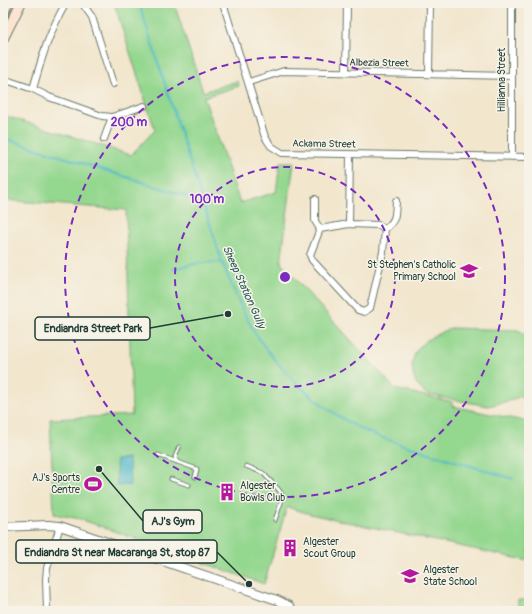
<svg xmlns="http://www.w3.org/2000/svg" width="532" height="614" font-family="Pangolin,sans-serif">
  <rect width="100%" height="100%" fill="#f7f3e8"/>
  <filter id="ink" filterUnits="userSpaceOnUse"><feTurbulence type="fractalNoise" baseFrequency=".025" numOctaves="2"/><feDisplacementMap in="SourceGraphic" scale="8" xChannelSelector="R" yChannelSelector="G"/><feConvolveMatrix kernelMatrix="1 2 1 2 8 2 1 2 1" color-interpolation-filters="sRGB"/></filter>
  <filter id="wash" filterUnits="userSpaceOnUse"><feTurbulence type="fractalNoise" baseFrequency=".012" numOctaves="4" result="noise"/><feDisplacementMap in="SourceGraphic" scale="16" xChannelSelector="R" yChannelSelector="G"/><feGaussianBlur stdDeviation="0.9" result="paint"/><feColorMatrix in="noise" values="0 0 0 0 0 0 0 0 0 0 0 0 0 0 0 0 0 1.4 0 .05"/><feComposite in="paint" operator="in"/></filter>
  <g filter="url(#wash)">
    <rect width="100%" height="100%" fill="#f2e6cd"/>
    <path fill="#94d78f" stroke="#5a8a62" d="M 114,3 L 174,3 L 203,92 L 237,81 L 239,86 L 204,97 L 240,203 L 276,192 L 280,162 L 294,162 L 281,263 L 395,389 L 452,402 L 452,406 L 529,422 L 529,561 L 310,514 L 287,507 L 264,584 L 80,519 L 54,514 L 50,419 L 132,415 L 126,210 L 3,200 L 3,115 L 131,155 L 155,130 Z
      M 451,328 L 518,330 L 529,336 L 529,393 L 509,401 L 488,406 L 429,395 C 420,390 415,384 413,374 C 408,346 429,338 451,328 Z
      M 518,600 L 529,600 L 529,611 L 518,611 Z"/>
    <path fill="#4cb8c9" stroke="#367a7e" d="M 129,459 L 130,485 L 117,486 L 116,460 Z"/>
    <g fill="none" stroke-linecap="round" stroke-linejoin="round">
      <path stroke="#4cb8c9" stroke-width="2" d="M 139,3 L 222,262 C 232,285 241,310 254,331 C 279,371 314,403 355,426 C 375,437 398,443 420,450 C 451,460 482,469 513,479
        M 3,138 L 202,201
        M 173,269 L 199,263 L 222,262"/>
    </g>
  </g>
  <g filter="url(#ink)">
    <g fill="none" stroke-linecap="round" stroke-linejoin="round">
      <g stroke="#69786a" stroke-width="5">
        <path id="service" d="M 158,455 L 197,469 L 195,477
          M 177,462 L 175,457 L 179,447
          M 246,466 L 263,473 L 279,490 L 282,495 L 282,500 L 275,520
          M 171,479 L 189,485"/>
      </g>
      <g stroke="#69786a" stroke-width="8">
        <path id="minor" d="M 82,3 L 92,17 L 113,84
          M 223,3 L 265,137 L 271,146 L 282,153 L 529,157
          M 346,73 L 347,3
          M 429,74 L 430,3
          M 3,79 L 33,89 L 49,97 L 102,116 L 112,117 L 144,106
          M 249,82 L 284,71 L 511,76
          M 33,89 C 42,57 49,32 66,3
          M 104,139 L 112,117
          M 512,157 L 512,3
          M 315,199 L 315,221 L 320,229
          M 349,224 L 379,225 L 385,229 L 383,252 L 370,308 L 364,312 L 358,310 L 312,260 L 310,255 L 320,229 L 349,224 L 350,155
          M 385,229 C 397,220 395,214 396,201
          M 47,611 L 46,579 L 47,568 L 60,526"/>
      </g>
      <g stroke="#69786a" stroke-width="10">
        <path id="tertiary" d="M 3,527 L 48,525 L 60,526 L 277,600 L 289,606 L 293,611"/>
      </g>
      <g stroke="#69786a" stroke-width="11">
        <path id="secondary" d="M 3,14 L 8,3
          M 3,39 L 21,3"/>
      </g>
      <use href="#service" stroke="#fff" stroke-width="3"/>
      <use href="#minor" stroke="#fff" stroke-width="6"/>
      <use href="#tertiary" stroke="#fff" stroke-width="8"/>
      <use href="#secondary" stroke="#fde4d0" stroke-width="9"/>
    </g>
  </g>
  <g fill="none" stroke="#7b2cbf" stroke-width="2" stroke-dasharray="7 5">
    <circle cx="285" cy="277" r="110"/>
    <circle cx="285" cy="277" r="220"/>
  </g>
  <defs>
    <g id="school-bare" transform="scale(1.38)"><path d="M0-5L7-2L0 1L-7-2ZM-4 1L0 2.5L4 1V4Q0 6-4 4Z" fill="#b5179e" stroke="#f7f3e8" stroke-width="2.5" paint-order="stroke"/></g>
    <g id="stadium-bare" transform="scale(1.38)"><path d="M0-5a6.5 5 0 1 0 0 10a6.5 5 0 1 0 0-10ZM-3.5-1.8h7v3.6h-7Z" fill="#b5179e" stroke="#f7f3e8" stroke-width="2.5" paint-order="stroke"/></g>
    <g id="building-bare" transform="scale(1.38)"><path d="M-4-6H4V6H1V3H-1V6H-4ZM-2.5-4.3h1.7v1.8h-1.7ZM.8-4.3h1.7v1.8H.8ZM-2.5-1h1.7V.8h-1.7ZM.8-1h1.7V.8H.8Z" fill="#b5179e" stroke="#f7f3e8" stroke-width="2.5" paint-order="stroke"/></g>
  </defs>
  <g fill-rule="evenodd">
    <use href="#school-bare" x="469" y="271"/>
    <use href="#stadium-bare" x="93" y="484"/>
    <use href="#building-bare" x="227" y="492"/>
    <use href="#building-bare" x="290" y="548"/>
    <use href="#school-bare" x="410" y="576"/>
  </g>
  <g text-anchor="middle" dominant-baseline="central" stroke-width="3" stroke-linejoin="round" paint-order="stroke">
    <g font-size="10" fill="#1f3d34" stroke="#f7f3e8">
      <text transform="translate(379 63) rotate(1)">Albezia Street</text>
      <text transform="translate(502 80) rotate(-90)">Hillianna Street</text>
      <text transform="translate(324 144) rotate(1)">Ackama Street</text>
    </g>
    <g font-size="10" fill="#1f3d34" stroke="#f7f3e8" text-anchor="start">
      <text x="456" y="265" text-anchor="end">St Stephen's Catholic<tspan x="456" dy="12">Primary School</tspan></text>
      <text x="80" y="478" text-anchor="end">AJ's Sports<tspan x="80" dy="12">Centre</tspan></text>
      <text x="240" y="486">Algester<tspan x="240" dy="12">Bowls Club</tspan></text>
      <text x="303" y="542">Algester<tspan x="303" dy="12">Scout Group</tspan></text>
      <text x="423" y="570">Algester<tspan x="423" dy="12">State School</tspan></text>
    </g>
    <g font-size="11" font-style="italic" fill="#2a5c59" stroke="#f7f3e8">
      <text transform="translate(244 287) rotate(66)">Sheep Station Gully</text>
    </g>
  </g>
  <circle cx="285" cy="277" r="6" fill="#7b2cbf" stroke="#f7f3e8" stroke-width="2"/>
  <g font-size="12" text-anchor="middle" font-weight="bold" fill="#7b2cbf" stroke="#f7f3e8" stroke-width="3" stroke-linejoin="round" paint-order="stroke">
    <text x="129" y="126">200 m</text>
    <text x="207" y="203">100 m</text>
  </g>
  <path fill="none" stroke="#1f3d34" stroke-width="1.5" d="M228 314L150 328M99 469L143 521M249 584L217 552"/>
  <g fill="#1f3d34" stroke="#f7f3e8" stroke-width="1.5">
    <circle cx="228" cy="314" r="4"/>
    <circle cx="99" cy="469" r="4"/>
    <circle cx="249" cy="584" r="4"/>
  </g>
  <g fill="#f7f3e8" stroke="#1f3d34" stroke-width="1.5">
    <rect x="35" y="317" width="115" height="23" rx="4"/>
    <rect x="143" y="510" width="59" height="23" rx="4"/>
    <rect x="16" y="540" width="201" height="23" rx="4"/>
  </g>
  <g font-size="11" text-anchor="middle" font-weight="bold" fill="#1f3d34">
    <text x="93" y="332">Endiandra Street Park</text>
    <text x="173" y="525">AJ's Gym</text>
    <text x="117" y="556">Endiandra St near Macaranga St, stop 87</text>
  </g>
  <rect width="532" height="614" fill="none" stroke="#f7f3e8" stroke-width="16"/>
</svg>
